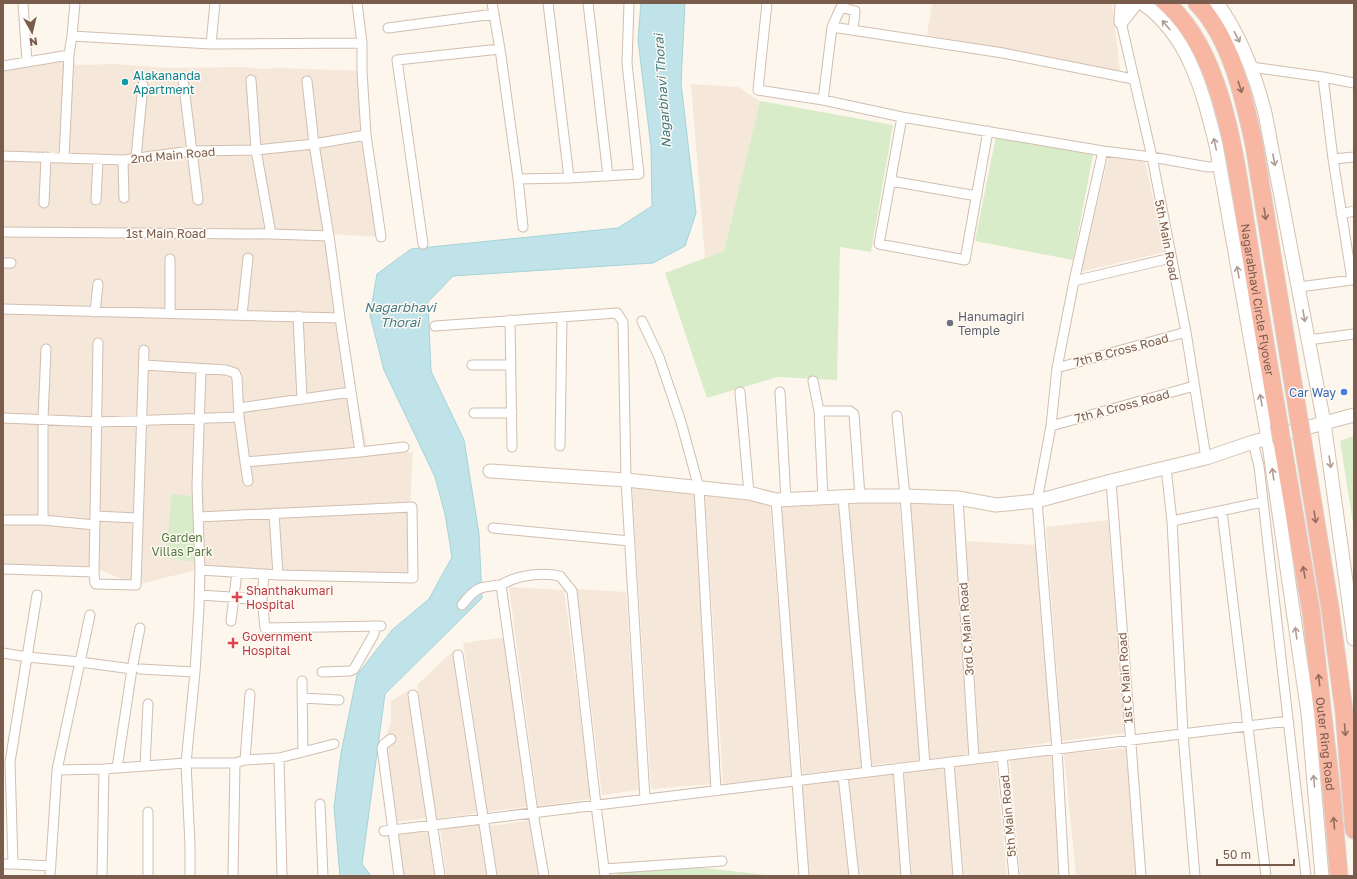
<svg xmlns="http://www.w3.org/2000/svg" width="1357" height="879" font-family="'Golos Text',sans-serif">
  <rect width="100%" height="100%" fill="#fdf6ec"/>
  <path fill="#f5e8da" d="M 932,3 L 1112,3 L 1120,71 L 927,35 Z
    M 69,55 L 76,65 L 114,64 L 169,68 L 242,67 L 262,69 L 279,68 L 362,71 L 381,237 L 331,234 L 355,388 L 369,455 L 413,452 L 410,507 L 411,576 L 200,569 L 136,585 L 93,567 L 3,568 L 3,66 Z
    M 691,84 L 738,87 L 760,101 L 724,251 L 705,258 Z
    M 1109,155 L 1145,162 L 1165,252 L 1080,272 Z
    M 632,483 L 695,491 L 711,784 L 651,789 Z
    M 705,494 L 770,503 L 791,777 L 723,784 Z
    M 910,499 L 953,499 L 972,754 L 929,759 Z
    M 847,500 L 899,500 L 921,760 L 872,765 Z
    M 838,502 L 862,768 L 803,774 L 779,503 Z
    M 1108,520 L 1125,733 L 1062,741 L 1046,527 Z
    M 966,541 L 1036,545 L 1052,742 L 979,754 Z
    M 509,587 L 564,590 L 591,799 L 538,806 Z
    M 577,589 L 626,592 L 640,790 L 602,795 Z
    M 506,637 L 530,806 L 487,812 L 463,643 Z
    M 455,649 L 479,813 L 436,819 L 417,685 Z
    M 409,690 L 428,818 L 396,822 L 384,742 L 391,722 L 391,701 Z
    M 1126,748 L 1137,876 L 1076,876 L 1064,754 Z
    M 1052,753 L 1061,876 L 1020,876 L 1010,759 Z
    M 996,761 L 1007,876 L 964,876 L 954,765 Z
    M 947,767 L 956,876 L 912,876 L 904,771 Z
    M 893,774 L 902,876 L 858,876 L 849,779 Z
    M 842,779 L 850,876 L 808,876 L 799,783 Z
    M 532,820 L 541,876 L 497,876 L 490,826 Z
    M 482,822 L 490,876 L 446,876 L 440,826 Z
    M 430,828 L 437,876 L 402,876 L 396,834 Z"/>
  <path fill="#d8ecc9" d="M 760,101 L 893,125 L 871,252 L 840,247 L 837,380 L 777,377 L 707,398 L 665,273 L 724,251 Z
    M 996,136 L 1093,155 L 1073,260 L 975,241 Z
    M 1354,436 L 1354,529 L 1340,441 Z
    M 172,494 L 205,497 L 199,517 L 198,562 L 165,558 Z
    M 697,867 L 774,876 L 618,876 L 617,871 Z"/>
  <path fill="#bfe3e8" stroke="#a5d3da" d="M 641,3 L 685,3 L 681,83 L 696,213 L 685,246 L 653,263 L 453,276 L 428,302 L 431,371 L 464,440 L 479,534 L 482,598 L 385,694 L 362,864 L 371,876 L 340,876 L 334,807 L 341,753 L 357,675 L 392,630 L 429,599 L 452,557 L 445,514 L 435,477 L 384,370 L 370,315 L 377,274 L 411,249 L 618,228 L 652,206 L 651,147 L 638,40 Z"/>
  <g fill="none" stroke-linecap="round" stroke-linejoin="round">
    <g stroke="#d1beb0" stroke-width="11">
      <path id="street" d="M 23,3 L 27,62
        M 357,3 L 362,43 L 362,71 L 366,135 L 381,237
        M 548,3 L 569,178
        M 588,3 L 608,176
        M 767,3 L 758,90 L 823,100 L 902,117 L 1103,151 L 1152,157 L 1208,167 L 1219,166
        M 1121,22 L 1152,157 L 1186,332 L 1206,458
        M 832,27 L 841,7 L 855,11 L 853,30
        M 388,28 L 494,14
        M 72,36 L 211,44 L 362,43
        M 211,44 L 215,3
        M 500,49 L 518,179 L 523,227
        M 69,55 L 72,36 L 75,3
        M 3,66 L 69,55 L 64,157
        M 1251,67 L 1323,77 L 1354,83
        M 183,79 L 198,200
        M 251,80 L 256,150 L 271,234
        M 823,100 L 832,27 L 1003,53 L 1133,79
        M 902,117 L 879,244 L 965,260 L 988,131
        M 3,156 L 123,160 L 191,151 L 256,150 L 314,144 L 366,135
        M 136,158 L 143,85
        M 1333,159 L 1354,157
        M 123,160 L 124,198
        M 518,179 L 569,178 L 639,174 L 627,63 L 629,3
        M 891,181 L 977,196
        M 96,200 L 98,159
        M 44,203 L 46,157
        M 1341,214 L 1354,211
        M 3,232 L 271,234 L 329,236
        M 423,244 L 397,60 L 500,49 L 492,3
        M 3,263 L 11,263
        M 1074,281 L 1171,258
        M 1299,287 L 1352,280 L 1333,159 L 1323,77
        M 3,309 L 340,318
        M 95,312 L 98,284
        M 170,313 L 170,259
        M 242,315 L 248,258
        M 298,316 L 302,399
        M 510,320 L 512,447
        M 642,321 L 659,357 L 681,422 L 699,488 L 716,790
        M 435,326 L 617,313 L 623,322 L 626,480 L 645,799
        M 1308,340 L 1354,334
        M 98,343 L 94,572 L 95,583 L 96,584 L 136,585 L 144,350
        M 144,365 L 226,370 L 235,373 L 237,378 L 239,417 L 245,462 L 360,452 L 340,318 L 330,243 L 314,144 L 307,81
        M 472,365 L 511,365
        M 1057,368 L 1186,332
        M 813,381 L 819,411 L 850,411 L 854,414 L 860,496
        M 740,392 L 749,493
        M 780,392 L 786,500
        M 239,408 L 351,392
        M 819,411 L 823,498
        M 474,413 L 512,413
        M 897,416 L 905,496 L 925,765
        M 3,418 L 97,422 L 239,417
        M 1051,426 L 1194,386
        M 1253,442 L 1259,466 L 1306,876
        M 560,446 L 562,317
        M 360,452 L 404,447
        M 245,462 L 248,481
        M 1166,468 L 1172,521 L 1183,734 L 1195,876
        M 1111,481 L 1141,876
        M 843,497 L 867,772
        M 958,498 L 974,759
        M 776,500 L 804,876
        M 1222,511 L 1266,876
        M 274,513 L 278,575
        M 95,516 L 138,518
        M 199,517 L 412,507 L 413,578 L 278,575 L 200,570
        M 3,520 L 43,520 L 95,525
        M 43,520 L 43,419 L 46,349
        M 1172,521 L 1263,502
        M 493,528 L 630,541
        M 3,569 L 94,572
        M 264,574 L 262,599 L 265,628 L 381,626
        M 37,595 L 27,657 L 80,662 L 132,669
        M 199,595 L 262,599
        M 462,605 C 476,587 479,587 501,585
        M 231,621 L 237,572
        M 3,653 L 27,657 L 10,762 L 13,864 L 3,864
        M 458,655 L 492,876
        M 140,669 L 195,672
        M 322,672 L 350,671 L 354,669 L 374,634 L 375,626
        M 302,681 L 303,752
        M 413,695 L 440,876
        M 302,698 L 339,700
        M 391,739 L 384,744 L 382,748 L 399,876
        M 1002,756 L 1014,876
        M 279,758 L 282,876
        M 245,760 L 250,694
        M 949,762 L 958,876
        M 145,766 L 148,704
        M 117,768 L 132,669 L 140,628
        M 898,768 L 906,876
        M 57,770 L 104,769 L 186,763 L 235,763 L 245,760 L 279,758 L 334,744
        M 843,775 L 854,876
        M 320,804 L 323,876
        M 148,812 L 148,876
        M 384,831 L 1288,721
        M 13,864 L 51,866
        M 604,869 L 722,861
        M 50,876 L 57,770 L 90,615
        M 102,876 L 104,769
        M 190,876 L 190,845 L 186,763 L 195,672 L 199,608 L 200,570 L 197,486 L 201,369
        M 233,876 L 235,763
        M 544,876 L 533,813 L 501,585 C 517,575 542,572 560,576 L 572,591 L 596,805 L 605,876
        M 1064,876 L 1057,749 L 1037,501 L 1051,426 L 1057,368 L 1074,281 L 1103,151"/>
    </g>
    <g stroke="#d6c0b0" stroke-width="15">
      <path id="secondary" d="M 1122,3 L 1121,22 L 1136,3
        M 1142,3 C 1189,35 1203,93 1216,145 L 1268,438 L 1308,713 L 1322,876
        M 1217,3 C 1241,36 1255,74 1265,113 L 1324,423 L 1354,639
        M 490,471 L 626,480 L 749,493 L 776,500 L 860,496 L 905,496 L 958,498 L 996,505 L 1037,501 L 1111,481 L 1206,458 L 1253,442 L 1354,415"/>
    </g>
    <g stroke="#dad1cd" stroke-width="19">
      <g id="highway">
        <path id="s1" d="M 1166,3 C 1227,55 1237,175 1250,251 C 1259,308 1269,366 1279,424"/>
        <path d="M 1197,3 C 1231,38 1244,98 1254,144 L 1299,420"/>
        <path d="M 1302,437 L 1330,608 L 1344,711 L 1354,830"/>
        <path id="s2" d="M 1282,442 L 1311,611 L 1331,787 L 1339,876"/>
      </g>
    </g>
    <use href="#street" stroke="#fff" stroke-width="9"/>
    <use href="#secondary" stroke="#fff" stroke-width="13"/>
    <use href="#highway" stroke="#f7b7a3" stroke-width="17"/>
    <g stroke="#dad1cd" stroke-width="19" stroke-linecap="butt">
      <path id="highway-bridge" d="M 1299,420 L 1302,437
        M 1279,424 L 1282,442"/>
    </g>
    <use href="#highway-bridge" stroke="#f7b7a3" stroke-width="17"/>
  </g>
  <defs><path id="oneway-shaft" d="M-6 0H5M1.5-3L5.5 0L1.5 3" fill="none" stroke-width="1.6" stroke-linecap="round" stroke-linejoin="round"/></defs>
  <g stroke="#af9d94">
    <use href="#oneway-shaft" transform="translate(1166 25) rotate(-130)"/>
    <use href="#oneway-shaft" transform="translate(1237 37) rotate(62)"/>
    <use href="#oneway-shaft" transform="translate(1215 144) rotate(-102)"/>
    <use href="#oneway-shaft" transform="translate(1274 160) rotate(79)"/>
    <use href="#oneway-shaft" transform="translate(1238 272) rotate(-100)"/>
    <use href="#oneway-shaft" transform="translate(1304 316) rotate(80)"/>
    <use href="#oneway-shaft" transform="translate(1261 400) rotate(-100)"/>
    <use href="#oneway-shaft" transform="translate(1330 462) rotate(82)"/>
    <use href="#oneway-shaft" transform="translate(1273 474) rotate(-98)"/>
    <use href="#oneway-shaft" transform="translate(1296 633) rotate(-98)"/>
    <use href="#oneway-shaft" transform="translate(1314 781) rotate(-95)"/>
  </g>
  <g stroke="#936e5e">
    <use href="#oneway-shaft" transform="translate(1240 87) rotate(72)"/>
    <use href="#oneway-shaft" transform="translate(1265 214) rotate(81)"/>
    <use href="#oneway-shaft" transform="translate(1315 517) rotate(81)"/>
    <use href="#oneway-shaft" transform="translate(1304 572) rotate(-100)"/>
    <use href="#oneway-shaft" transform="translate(1319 680) rotate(-97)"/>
    <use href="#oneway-shaft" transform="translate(1345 730) rotate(85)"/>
    <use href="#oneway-shaft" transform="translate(1334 823) rotate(-95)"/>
  </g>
  <circle fill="#0f9aa8" stroke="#fffaf3" stroke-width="1.5" cx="125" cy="82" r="4"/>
  <circle fill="#6b7280" stroke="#fffaf3" stroke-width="1.5" cx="950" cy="323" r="4"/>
  <circle fill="#3f7fe0" stroke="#fffaf3" stroke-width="1.5" cx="1344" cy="392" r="4"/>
  <g fill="#e0444e" stroke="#fffaf3" stroke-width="1.5">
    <path d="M235 591h4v4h4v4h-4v4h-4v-4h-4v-4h4z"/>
    <path d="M231 637h4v4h4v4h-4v4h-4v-4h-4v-4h4z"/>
  </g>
  <g text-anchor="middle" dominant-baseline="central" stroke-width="3" stroke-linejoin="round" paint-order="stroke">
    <g font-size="12" fill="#0d838f" stroke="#fffaf3" text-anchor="start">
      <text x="133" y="75">Alakananda<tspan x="133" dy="14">Apartment</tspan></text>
    </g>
    <g font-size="12" fill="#7a5c4d" stroke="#fffaf3">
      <text transform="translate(173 155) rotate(-5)">2nd Main Road</text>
      <text x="166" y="233">1st Main Road</text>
      <text transform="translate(1167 240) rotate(79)">5th Main Road</text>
      <text stroke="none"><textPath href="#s1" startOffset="316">Nagarabhavi Circle Flyover</textPath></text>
      <text transform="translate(1121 350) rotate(-15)">7th B Cross Road</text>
      <text transform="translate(1122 406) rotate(-15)">7th A Cross Road</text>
      <text transform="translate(966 629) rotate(-94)">3rd C Main Road</text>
      <text transform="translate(1125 678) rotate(-94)">1st C Main Road</text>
      <text stroke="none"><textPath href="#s2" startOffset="305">Outer Ring Road</textPath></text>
      <text transform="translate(1008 816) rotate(-95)">5th Main Road</text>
    </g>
    <g font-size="12" fill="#5b616d" stroke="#fffaf3" text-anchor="start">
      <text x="958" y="316">Hanumagiri<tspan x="958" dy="14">Temple</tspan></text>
    </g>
    <g font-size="12" fill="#366cbe" stroke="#fffaf3" text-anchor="end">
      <text x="1336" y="392">Car Way</text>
    </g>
    <g font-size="12" fill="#537a41" stroke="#fffaf3">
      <text x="182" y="537">Garden<tspan x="182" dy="14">Villas Park</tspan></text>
    </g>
    <g font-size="12" fill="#be3a42" stroke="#fffaf3" text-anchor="start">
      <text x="246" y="590">Shanthakumari<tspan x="246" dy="14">Hospital</tspan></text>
      <text x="242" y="636">Government<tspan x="242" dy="14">Hospital</tspan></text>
    </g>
    <g font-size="13" font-style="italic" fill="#437c86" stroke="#fffaf3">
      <text transform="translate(662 91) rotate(-94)">Nagarbhavi Thorai</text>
      <text x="400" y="307">Nagarbhavi<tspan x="400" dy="15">Thorai</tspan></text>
    </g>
  </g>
  <rect width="1357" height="879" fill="none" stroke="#7a5c4d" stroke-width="8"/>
  <g transform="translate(32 32) rotate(172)" stroke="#fffaf3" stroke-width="3" paint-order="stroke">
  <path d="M0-3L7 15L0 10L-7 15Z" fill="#7a5c4d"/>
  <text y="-6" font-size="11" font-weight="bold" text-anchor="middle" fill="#7a5c4d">N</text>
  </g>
  <path d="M1217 859v6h77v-6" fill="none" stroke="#7a5c4d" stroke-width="2"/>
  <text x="1223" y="859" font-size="12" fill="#7a5c4d" stroke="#fffaf3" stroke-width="3" paint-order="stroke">50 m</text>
</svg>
